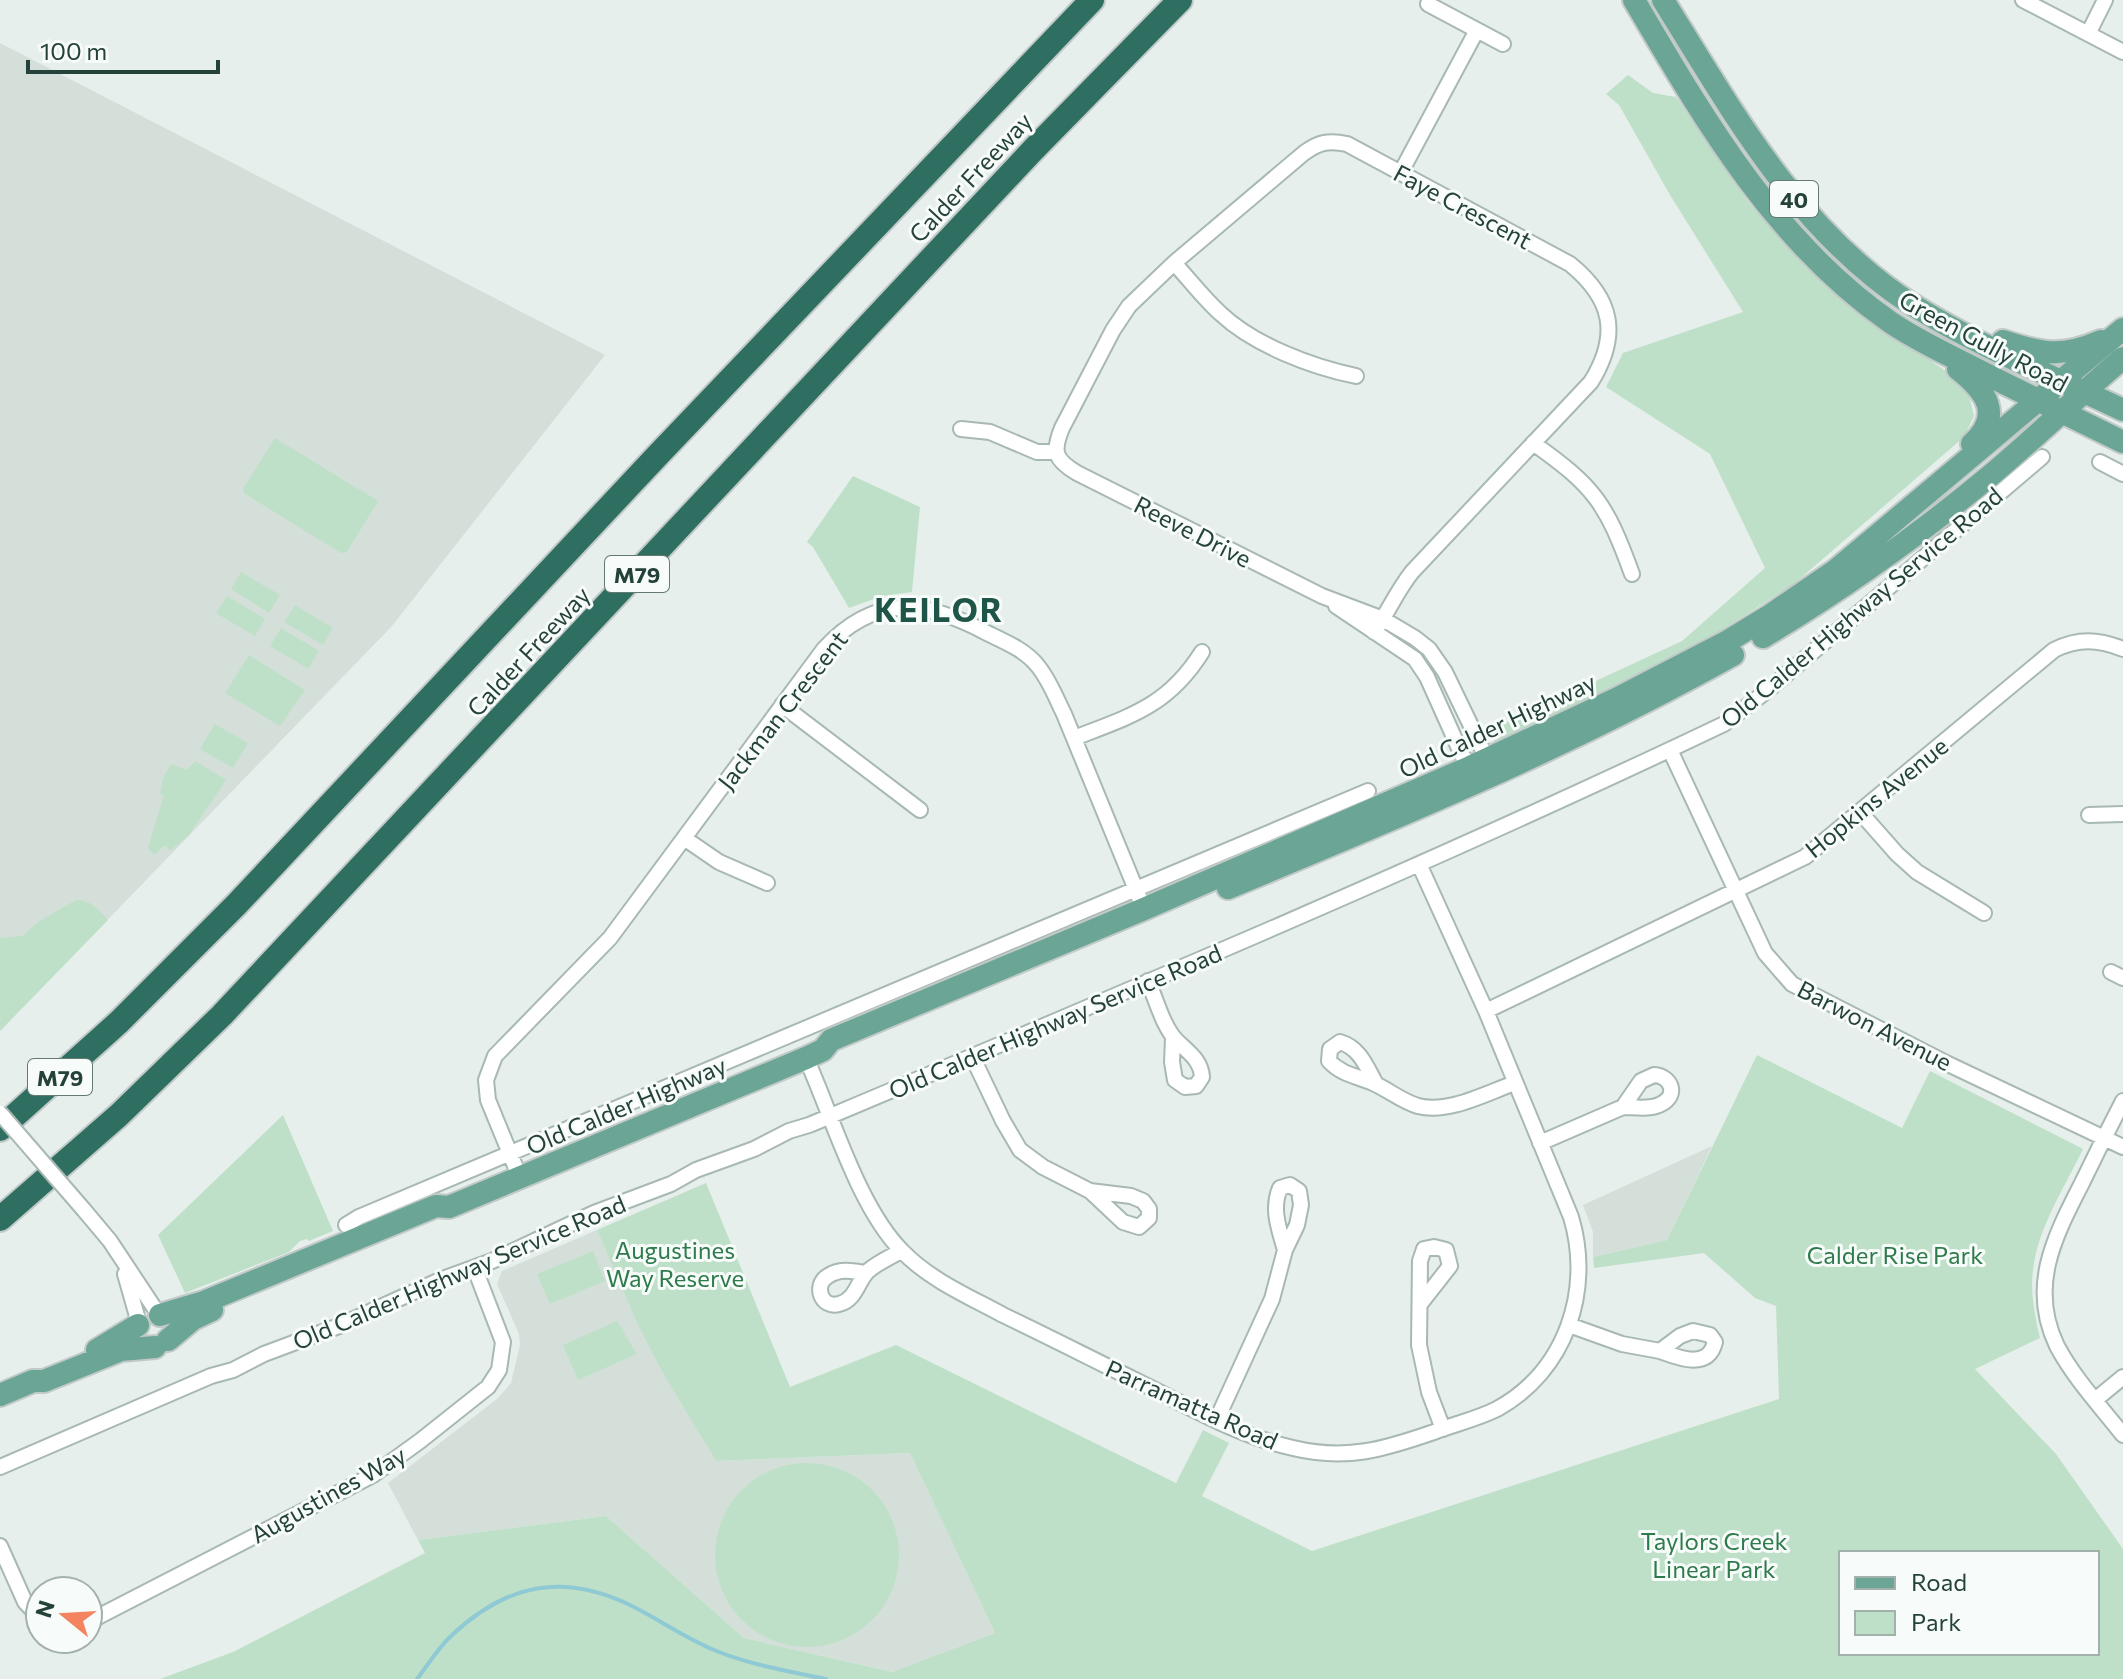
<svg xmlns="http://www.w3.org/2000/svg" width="2123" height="1679" font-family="Commissioner,sans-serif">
  <rect width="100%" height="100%" fill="#e6efeb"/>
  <path fill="#d4dfda" d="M 0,43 L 605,355 L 392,626 L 0,1031 Z
    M 1712,1146 L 1667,1240 L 1593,1257 L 1593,1232 L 1583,1205 Z
    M 597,1230 L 636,1321 L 716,1461 L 910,1453 L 995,1633 L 892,1672 L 744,1638 L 606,1516 L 418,1540 L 388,1483 L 497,1399 L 511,1383 L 520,1345 L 519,1334 L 497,1284 L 502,1271 Z"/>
  <path fill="#bfe0c8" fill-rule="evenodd" d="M 1628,75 L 1653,93 L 1676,97 L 1748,202 L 1790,250 L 1865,314 L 1954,377 L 1968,391 L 1974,416 L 1964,437 L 1795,583 L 1714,635 L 1514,741 L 1500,743 L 1494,741 L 1490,730 L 1682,641 L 1765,568 L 1710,454 L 1606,387 L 1623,353 L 1743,312 L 1670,195 L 1619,105 L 1606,94 Z
    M 275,438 L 378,501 L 347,552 L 341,553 L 245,494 L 243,489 Z
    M 853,476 L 920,507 L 912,592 L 882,596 L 849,608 L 813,547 L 807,542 Z
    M 241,572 L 280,595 L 269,613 L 231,589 Z
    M 227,596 L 265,619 L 255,636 L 216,613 Z
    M 295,605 L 333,628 L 323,645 L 284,622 Z
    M 281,628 L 319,651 L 308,669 L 270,646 Z
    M 249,655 L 305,690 L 280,726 L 225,693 Z
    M 215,724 L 248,743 L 233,768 L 200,749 Z
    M 195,761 L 226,780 L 189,835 L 170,851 L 165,845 L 154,855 L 148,848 L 164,795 L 160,794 L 163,778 L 171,764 L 187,770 Z
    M 76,900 C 91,900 98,909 108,920 L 0,1031 L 0,938 L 22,936 L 38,922 Z
    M 1757,1055 L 1902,1128 L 1930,1071 L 2083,1149 C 2065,1187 2038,1227 2033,1270 C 2030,1293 2035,1316 2040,1338 L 1975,1369 L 2056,1454 L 2123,1549 L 2123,1679 L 160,1679 L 233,1652 L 425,1553 L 418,1540 L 606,1516 L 744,1638 L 892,1672 L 995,1633 L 910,1453 L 716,1461 L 663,1373 L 636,1321 L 597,1230 L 706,1183 L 790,1387 L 896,1345 L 1176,1483 L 1203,1430 L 1229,1443 L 1202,1496 L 1312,1551 L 1779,1399 L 1776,1306 L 1755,1298 L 1704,1253 L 1594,1268 L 1593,1257 L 1667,1240 ZM 1841,1553 L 2097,1553 L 2097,1653 L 1841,1653 Z
    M 283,1115 L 333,1231 L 309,1241 L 307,1239 L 300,1241 L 289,1252 L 185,1293 L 158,1235 Z
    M 593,1251 L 605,1281 L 550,1304 L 537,1274 Z
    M 617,1321 L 637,1354 L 578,1380 L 563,1345 Z
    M715 1555a92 92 0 1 1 184 0a92 92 0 1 1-184 0Z"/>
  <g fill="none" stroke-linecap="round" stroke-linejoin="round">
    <path stroke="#8ec9d4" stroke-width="4" d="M 417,1679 C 428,1665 438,1648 451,1636 C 507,1583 564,1572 634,1607 C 661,1621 686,1638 714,1650 C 750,1665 788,1671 826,1679"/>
    <g stroke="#a8b8b2" stroke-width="18">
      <path id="minor" d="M 2023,0 L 2123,52
        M 1428,4 L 1503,44
        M 2088,34 L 2105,0
        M 1401,172 L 1477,30
        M 1174,263 C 1190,280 1204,299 1221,314 C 1254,345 1312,367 1356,376
        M 961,429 L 990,432 L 1037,452 L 1056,452
        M 1533,443 C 1595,487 1606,503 1632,574
        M 2100,462 L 2123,474
        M 1336,606 L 1415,659 L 1427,677 L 1462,755 L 1470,767
        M 1374,632 C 1388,612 1397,591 1412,572 L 1591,382 C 1620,335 1613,299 1570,264 L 1347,144 C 1329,140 1319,142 1304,153 L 1174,263 L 1129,306 L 1113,330 L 1062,428 C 1052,452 1055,460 1077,473 L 1322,596 L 1383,619 L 1415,638 L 1429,649 L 1445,672 L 1487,759
        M 782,705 L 920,810
        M 1074,738 C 1131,716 1168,706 1202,652
        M 1670,750 L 1765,953 L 1792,984 L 1946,1063 L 2123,1147
        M 1860,812 L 1897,854 L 1917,872 L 1984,913
        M 2089,815 L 2123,814
        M 684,838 L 719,862 L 767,883
        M 2111,972 L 2123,978
        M 1148,981 C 1156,999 1163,1027 1177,1041 C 1188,1052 1201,1060 1202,1077 L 1196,1086 L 1185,1087 L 1175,1080 L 1172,1062 L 1173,1038
        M 1486,1011 L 1805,857 L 2054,650 C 2078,638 2098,639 2123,649
        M 972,1056 L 1003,1121 L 1020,1150 L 1043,1167 L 1090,1191 L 1123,1222 L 1139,1227 L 1149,1218 L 1149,1209 L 1143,1201 L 1131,1196 L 1090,1191
        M 806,1058 C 832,1115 858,1207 902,1251 C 930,1280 968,1296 1003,1315 C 1047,1336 1090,1358 1133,1379 C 1185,1404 1237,1436 1293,1448 C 1347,1461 1385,1449 1434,1432 C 1455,1424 1477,1419 1497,1409 C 1566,1371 1593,1290 1571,1217 L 1486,1011 L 1419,864
        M 1654,1075 C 1671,1076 1679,1095 1661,1104 C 1651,1110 1634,1107 1623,1107 L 1641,1081 Z
        M 1376,1084 C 1366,1066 1360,1048 1340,1042 L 1330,1049 L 1329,1061 C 1342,1075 1357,1076 1373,1083 C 1389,1090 1401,1101 1418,1106 C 1449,1114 1486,1093 1515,1083
        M 2123,1101 C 2109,1128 2095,1156 2082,1183 C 2055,1236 2028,1286 2057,1346 C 2074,1378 2101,1407 2123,1435
        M 1540,1143 L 1623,1107
        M 520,1178 L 488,1100 L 486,1080 L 495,1056 L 610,938 L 824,649 C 874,594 925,600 985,632 C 1003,641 1024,649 1037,665 C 1049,679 1056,698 1064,714 L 1144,909
        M 84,1210 L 110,1241 L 159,1315
        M 346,1225 L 359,1217 L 1368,791
        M 865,1273 C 853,1271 840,1268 828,1276 C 813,1285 821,1309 839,1304 C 856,1300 858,1280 868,1271 C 877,1263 890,1257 901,1251
        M 125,1274 L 139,1323
        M 1421,1303 L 1450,1266 L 1446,1250 L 1434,1247 L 1424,1249 L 1420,1261 L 1419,1345 L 1429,1392 L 1443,1429
        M 1569,1325 L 1622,1344 L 1660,1351
        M 1693,1331 L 1710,1335 L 1715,1342 C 1708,1370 1679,1358 1660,1351 L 1680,1336 Z
        M 2095,1400 L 2123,1377
        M 1217,1419 L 1272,1299 L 1285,1250 L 1297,1225 L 1301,1205 L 1299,1191 L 1290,1185 L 1280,1188 C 1271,1209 1279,1229 1285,1250
        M 0,1467 L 211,1376 L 233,1370 L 264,1354 L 339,1326 L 440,1280 L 492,1261 L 594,1213 L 671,1184 L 696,1170 L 754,1149 L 789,1131 L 809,1125 C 1116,996 1424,867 1724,724 L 1768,690 L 2042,457
        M 0,1546 L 25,1602 L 40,1618
        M 88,1622 L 373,1475 L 420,1441 L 488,1387 L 499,1370 L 503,1342 L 475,1269"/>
    </g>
    <g stroke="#c2cac8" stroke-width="26">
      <path id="primary" d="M 1634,0 C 1704,119 1774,241 1890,322 C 1916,340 1947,354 1976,369 C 2025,394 2074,418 2123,442
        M 1663,0 C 1732,111 1798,231 1911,304 C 1978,346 2052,376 2123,410
        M 2003,341 C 2042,354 2062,358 2101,341
        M 1958,369 C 1986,391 2004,415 1972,444
        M 1763,637 C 1843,589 1919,535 1991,475 C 2036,437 2078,396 2123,358
        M 1228,888 C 1402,816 1568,747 1733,655
        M 160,1315 L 204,1302 L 436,1206 L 449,1207 L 806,1058 L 823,1050 L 831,1040 L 1144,909 L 1470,767 L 1616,699 L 1728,641 L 1769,616 L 1836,570 L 2123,329
        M 168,1340 L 193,1319 L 212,1310
        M 97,1350 L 138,1325
        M 0,1395 L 33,1381 L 44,1381 L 121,1350 L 155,1347"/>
    </g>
    <g stroke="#c2cac8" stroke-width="28">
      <path id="motorway" d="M 0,1129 L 119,1022 L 237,904 L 657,456 L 1092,0
        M 0,1219 L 119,1115 L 222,1015 L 1033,150 L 1180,0"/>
    </g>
    <use href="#minor" stroke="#fff" stroke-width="14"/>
    <use href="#primary" stroke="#6aa596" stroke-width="22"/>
    <use href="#motorway" stroke="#2f6f62" stroke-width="24"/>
    <g stroke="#a8b8b2" stroke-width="18" stroke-linecap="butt">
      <path id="minor-bridge" d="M 0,1113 L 84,1210"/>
    </g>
    <use href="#minor-bridge" stroke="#fff" stroke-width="14"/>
  </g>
  <g text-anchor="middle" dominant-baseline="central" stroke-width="6" stroke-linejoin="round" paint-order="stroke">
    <g fill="#f7fbf9" stroke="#637a73" stroke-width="2">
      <rect x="1770" y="181" width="48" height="36" rx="6"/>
      <rect x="605" y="556" width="64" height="36" rx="6"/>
      <rect x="28" y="1059" width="64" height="36" rx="6"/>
    </g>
    <g font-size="22" font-weight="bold" fill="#24423a">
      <text x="1794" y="199">40</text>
      <text x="637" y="574">M79</text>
      <text x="60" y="1077">M79</text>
    </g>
    <g font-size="24" fill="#24423a" stroke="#f7fbf9">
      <text transform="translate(970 177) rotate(-47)">Calder Freeway</text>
      <text transform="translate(1463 206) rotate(28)">Faye Crescent</text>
      <text transform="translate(1984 341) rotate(28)">Green Gully Road</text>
      <text transform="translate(1193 531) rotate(27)">Reeve Drive</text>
      <text transform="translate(1861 607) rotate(-40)">Old Calder Highway Service Road</text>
      <text transform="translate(528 651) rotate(-47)">Calder Freeway</text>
      <text transform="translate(782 710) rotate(-52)">Jackman Crescent</text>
      <text transform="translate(1497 725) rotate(-25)">Old Calder Highway</text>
      <text transform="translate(1876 797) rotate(-39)">Hopkins Avenue</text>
      <text transform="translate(1055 1021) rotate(-23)">Old Calder Highway Service Road</text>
      <text transform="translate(1875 1025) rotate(27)">Barwon Avenue</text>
      <text transform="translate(626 1105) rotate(-23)">Old Calder Highway</text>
      <text transform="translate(459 1272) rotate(-23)">Old Calder Highway Service Road</text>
      <text transform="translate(1192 1404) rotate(24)">Parramatta Road</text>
      <text transform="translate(328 1494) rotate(-29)">Augustines Way</text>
    </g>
    <g font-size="24" fill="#2d7a4b" stroke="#f7fbf9">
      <text x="675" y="1249">Augustines<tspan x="675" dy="28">Way Reserve</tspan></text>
      <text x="1895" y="1254">Calder Rise Park</text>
      <text x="1714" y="1540">Taylors Creek<tspan x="1714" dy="28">Linear Park</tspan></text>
    </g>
    <g font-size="32" font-weight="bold" letter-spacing="2" fill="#1f5548" stroke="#f7fbf9">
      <text x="939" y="609">KEILOR</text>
    </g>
  </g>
  <rect x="1839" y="1551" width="260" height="104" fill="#f7fbf9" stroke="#a3b1ad" stroke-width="2"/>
  <rect x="1855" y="1577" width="40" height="12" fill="#6aa596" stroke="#a3b1ad" stroke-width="2"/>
  <text x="1911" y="1591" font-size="24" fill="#24423a">Road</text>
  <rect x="1855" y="1611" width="40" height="24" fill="#bfe0c8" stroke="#a3b1ad" stroke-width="2"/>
  <text x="1911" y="1631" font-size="24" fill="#24423a">Park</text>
  <g transform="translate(64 1615) rotate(288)"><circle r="38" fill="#f7fbf9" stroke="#a3b1ad" stroke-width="2"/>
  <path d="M0-6L14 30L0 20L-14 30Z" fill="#f4845f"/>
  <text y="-12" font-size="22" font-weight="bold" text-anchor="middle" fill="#24423a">N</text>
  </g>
  <path d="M28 60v12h190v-12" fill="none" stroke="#24423a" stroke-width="4"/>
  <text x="40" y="60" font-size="24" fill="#24423a" stroke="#f7fbf9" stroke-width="6" paint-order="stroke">100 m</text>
</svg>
